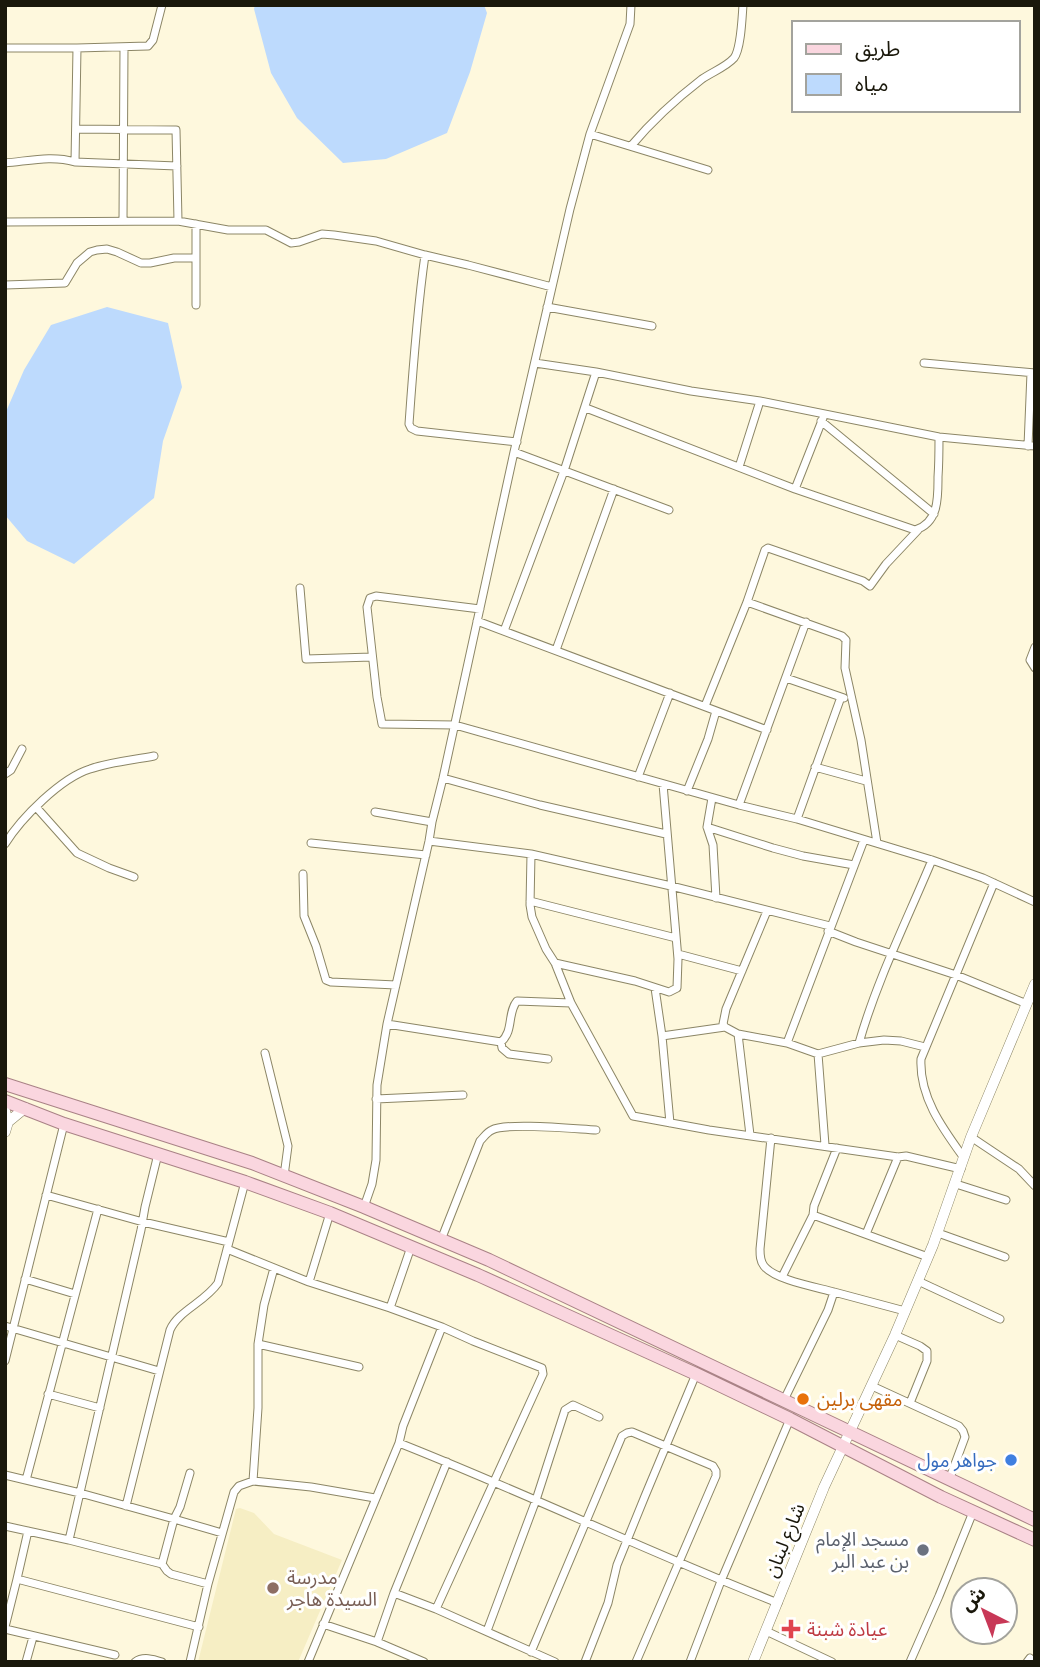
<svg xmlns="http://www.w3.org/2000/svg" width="1040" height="1667" font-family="'Archivo Narrow','Noto Sans Arabic',sans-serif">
  <rect width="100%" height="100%" fill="#fef8dd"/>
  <path fill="#f6eec4" d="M 240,1508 L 254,1513 L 274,1534 L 342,1560 L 298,1662 L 198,1662 L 236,1509 Z"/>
  <path fill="#bddafd" d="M 255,5 L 484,5 L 487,13 L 470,72 L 447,133 L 386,159 L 343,163 L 297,118 L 271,73 L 254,9 Z
    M 107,307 L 168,323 L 182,387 L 163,441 L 154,498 L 74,564 L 27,541 L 5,515 L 5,414 L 24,370 L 51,325 Z"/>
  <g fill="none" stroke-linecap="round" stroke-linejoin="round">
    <g stroke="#8c8666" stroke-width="9">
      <path id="minor" d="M 5,48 L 77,48 L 148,46 L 153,40 L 162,5
        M 76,129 L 176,130 L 178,221
        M 590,134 L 708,170
        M 631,146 C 652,121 676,99 702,79 C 712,72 726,67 734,58 C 741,49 742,18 743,5
        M 75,162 L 77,48
        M 5,163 C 29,161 52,155 75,162 L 177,166
        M 123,221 L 124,47
        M 5,222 L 178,221 L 228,230 L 266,230 L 291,243 L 299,242 L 322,234 L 334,235 L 376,241 L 425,255 L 468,265 L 552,287
        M 196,224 L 196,305
        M 425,255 C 417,311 413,367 409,424 L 411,428 L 417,431 L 517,442
        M 5,285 L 65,283 L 77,263 L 90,252 L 97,250 L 107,249 L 117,252 L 141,263 L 150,263 L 174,258 L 196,258
        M 547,307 L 652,326
        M 535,363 L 596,372 L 691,391 L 760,401 L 939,437 L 1035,446
        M 924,363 L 1035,373
        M 586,408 L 795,489 L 915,530 C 939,523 938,497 938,477 C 939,463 939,450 939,437
        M 821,421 L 934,514
        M 1028,446 L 1031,373
        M 514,452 L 669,510
        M 739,467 L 760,401
        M 795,489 L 823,418
        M 300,588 L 306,659 L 372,657
        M 747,602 L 842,636 L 846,640 L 845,668 L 861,740 L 877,843
        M 480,609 L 376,596 L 370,598 L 367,607 L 377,697 L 382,724 L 455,725 L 739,805 L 797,819 L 932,860 L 983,878 L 1035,902
        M 477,621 L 767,730
        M 504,631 L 564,471 L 596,372
        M 1035,647 L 1030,660 L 1035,668
        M 556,650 L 614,489
        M 786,678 L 844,698
        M 705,706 L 747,602 L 765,550 L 768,548 L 863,581 L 870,586 L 886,564 L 918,530
        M 815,767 L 866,781
        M 5,774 L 11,770 L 22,749
        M 638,777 L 670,693
        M 443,778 L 540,805 L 666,834
        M 687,791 L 708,739 L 716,711
        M 712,798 L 707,827 L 713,845 L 716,898
        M 739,805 L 806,622
        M 36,807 L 77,853 L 109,868 L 134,877
        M 375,812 L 432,822
        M 797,819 L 841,697
        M 707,827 L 773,848 L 803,856 L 854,865
        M 429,841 L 531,854 L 671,886 L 830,926
        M 311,843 L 426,855
        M 5,844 C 21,818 61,778 90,769 C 110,762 133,760 154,756
        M 531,854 L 530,905 L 532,917 L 546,949 L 555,963 L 571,1003 L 633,1116 L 709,1130 L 898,1157 L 906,1156 L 961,1169
        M 303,874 L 304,916 L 316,946 L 326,980 L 331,982 L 396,985
        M 530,901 L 676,938
        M 828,931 L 856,942 L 956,975 L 1027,1004
        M 678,954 L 742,971
        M 555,963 L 635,981 L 669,992 L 677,988 L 678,959 L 663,784
        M 655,988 L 662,1036 L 670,1123
        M 387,1024 L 501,1042 C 514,1031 507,1013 517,1001 L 571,1003
        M 725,1027 L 723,1024 L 726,1009 L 767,911
        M 738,1034 L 750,1135
        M 662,1036 L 725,1027 L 738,1034 L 787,1043 L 818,1054 L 859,1043 L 884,1040 L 901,1041 L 925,1047
        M 501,1042 L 502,1048 L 509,1054 L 548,1059
        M 787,1043 L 864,840
        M 859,1043 C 877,980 907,920 932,860
        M 265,1053 L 288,1146 L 284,1176
        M 818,1054 L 825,1145
        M 376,1099 L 463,1095
        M 971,1137 L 1019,1169 L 1035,1186
        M 771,1138 L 760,1249 C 760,1255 760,1261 764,1266 C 775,1280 816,1287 834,1292 L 828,1310 L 784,1400
        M 837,1148 L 814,1206 L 813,1215 L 928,1257
        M 964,1158 C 943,1129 919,1097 921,1059 L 994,883
        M 956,1184 L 1006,1200
        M 46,1195 L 143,1222 L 229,1242
        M 364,1207 L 372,1184 L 376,1160 L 377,1085 L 387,1024 L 429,841 L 432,822 L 443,778 L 514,452 L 570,209 L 590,134 L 630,24 L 631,5
        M 938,1233 L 1005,1257
        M 866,1234 L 898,1157
        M 441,1240 L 480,1141 C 484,1137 487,1132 492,1130 C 506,1122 576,1129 596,1130
        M 227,1249 L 309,1282 L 390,1308 L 442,1327 L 473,1341 L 542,1368 L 543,1374 L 436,1609 L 394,1593 L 447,1462
        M 782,1277 L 813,1215
        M 25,1279 L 75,1294
        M 918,1281 L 1000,1319
        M 309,1282 L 330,1213
        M 834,1292 L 905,1311
        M 390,1308 L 411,1247
        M 5,1326 L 159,1371
        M 895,1335 L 920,1346 L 927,1351 L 927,1361 L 910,1403
        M 258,1344 L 359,1367
        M 5,1361 L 64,1124
        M 872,1386 L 959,1426 L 963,1431 L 965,1437 L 949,1480
        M 48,1394 L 100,1408
        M 399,1443 C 526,1493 650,1553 778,1603
        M 190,1473 L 180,1507 L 174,1519 L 222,1533
        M 5,1475 L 80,1493 L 174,1519 L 162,1564
        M 26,1480 L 98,1209
        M 253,1481 L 258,1408 L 258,1344 L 264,1305 L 274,1268
        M 126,1506 L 170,1330 C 178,1311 205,1302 218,1283 L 245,1182
        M 5,1526 L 69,1540 L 162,1564 L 167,1571 L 171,1574 L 208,1584
        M 69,1540 L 141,1230 L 145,1207 L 158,1154
        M 17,1579 L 28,1531
        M 436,1609 L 555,1662
        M 323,1624 L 377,1642 L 424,1662
        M 5,1627 L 17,1579 L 199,1627
        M 5,1629 L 115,1655
        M 487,1631 L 536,1500 L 565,1410 L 573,1405 L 599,1417
        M 766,1631 L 832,1662
        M 377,1642 L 394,1593
        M 531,1652 L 622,1436 L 627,1433 L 632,1432 L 713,1466 L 716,1471 L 716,1476 L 636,1662
        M 26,1662 L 33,1637
        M 135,1662 C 143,1656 153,1659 162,1662
        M 190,1662 L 208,1584 L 234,1492 L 239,1486 L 253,1481 L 311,1487 L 375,1498
        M 308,1662 L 399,1443 L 403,1426 L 442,1327
        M 585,1662 L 608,1603 L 617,1565 L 645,1496 L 696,1374
        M 690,1662 L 721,1581 L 790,1419
        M 910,1662 L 939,1596 L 973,1512
        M 1027,1662 L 1030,1658"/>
    </g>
    <g stroke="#8c8666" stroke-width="11">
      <path id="tertiary" d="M 5,1111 L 8,1122 L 5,1132
        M 8,1122 L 25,1108
        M 753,1662 L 824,1487 L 895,1335 L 933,1245 L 971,1137 L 1035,984"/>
    </g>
    <g stroke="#a98286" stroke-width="14">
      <path id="primary" d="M 5,1084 L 252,1163 L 364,1207 L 489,1260 L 1035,1520
        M 5,1101 L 64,1124 L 245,1182 L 330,1213 L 478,1275 L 696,1374 L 790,1419 L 941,1497 L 1035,1540"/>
    </g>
    <use href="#minor" stroke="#fff" stroke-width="7"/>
    <use href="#tertiary" stroke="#fff" stroke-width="10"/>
    <use href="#primary" stroke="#fad6df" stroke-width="12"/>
  </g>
  <circle fill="#e8710a" stroke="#fff" stroke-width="2.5" cx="803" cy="1399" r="7"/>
  <circle fill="#3f7fe0" stroke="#fff" stroke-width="2.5" cx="1011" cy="1460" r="7"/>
  <circle fill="#6b7280" stroke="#fff" stroke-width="2.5" cx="923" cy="1550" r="7"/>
  <circle fill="#8d6e63" stroke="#fff" stroke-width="2.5" cx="273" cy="1588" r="7"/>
  <path fill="#e0444e" stroke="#fff" stroke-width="2.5" d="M787.5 1618.5h7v7h7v7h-7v7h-7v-7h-7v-7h7z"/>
  <g text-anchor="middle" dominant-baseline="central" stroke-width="6" stroke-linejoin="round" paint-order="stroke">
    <g font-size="19" fill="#c56008" stroke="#fff" text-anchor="start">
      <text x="817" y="1399">مقهى برلين</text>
    </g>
    <g font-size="19" fill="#366cbe" stroke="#fff" text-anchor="end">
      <text x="997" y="1460">جواهر مول</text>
    </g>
    <g font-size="19" fill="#5b616d" stroke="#fff" text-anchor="end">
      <text x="909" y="1539">مسجد الإمام<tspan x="909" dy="22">بن عبد البر</tspan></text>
    </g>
    <g font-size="19" fill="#1a180b" stroke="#fff">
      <text transform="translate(784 1540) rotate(-68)">شارع لبنان</text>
    </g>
    <g font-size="19" fill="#785e54" stroke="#fff" text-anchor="start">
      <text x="287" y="1577">مدرسة<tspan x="287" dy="22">السيدة هاجر</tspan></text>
    </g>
    <g font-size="19" fill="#be3a42" stroke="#fff" text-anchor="start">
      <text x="807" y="1629">عيادة شبنة</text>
    </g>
  </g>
  <rect width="1040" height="1667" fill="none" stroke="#1a180b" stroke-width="14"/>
  <rect x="792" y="21" width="228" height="91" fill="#ffffff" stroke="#a3a39d" stroke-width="2"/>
  <rect x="806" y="44" width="35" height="10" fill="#fad6df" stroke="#a3a39d" stroke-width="2"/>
  <text x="855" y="56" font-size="21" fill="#1a180b">طريق</text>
  <rect x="806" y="74" width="35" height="21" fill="#bddafd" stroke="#a3a39d" stroke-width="2"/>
  <text x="855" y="91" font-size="21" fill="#1a180b">مياه</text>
  <g transform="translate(984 1611) rotate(318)"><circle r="33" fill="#ffffff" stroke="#a3a39d" stroke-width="2"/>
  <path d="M0-5L12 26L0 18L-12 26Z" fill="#c83857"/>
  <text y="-10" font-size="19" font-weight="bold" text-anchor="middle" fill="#1a180b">ش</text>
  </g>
</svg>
